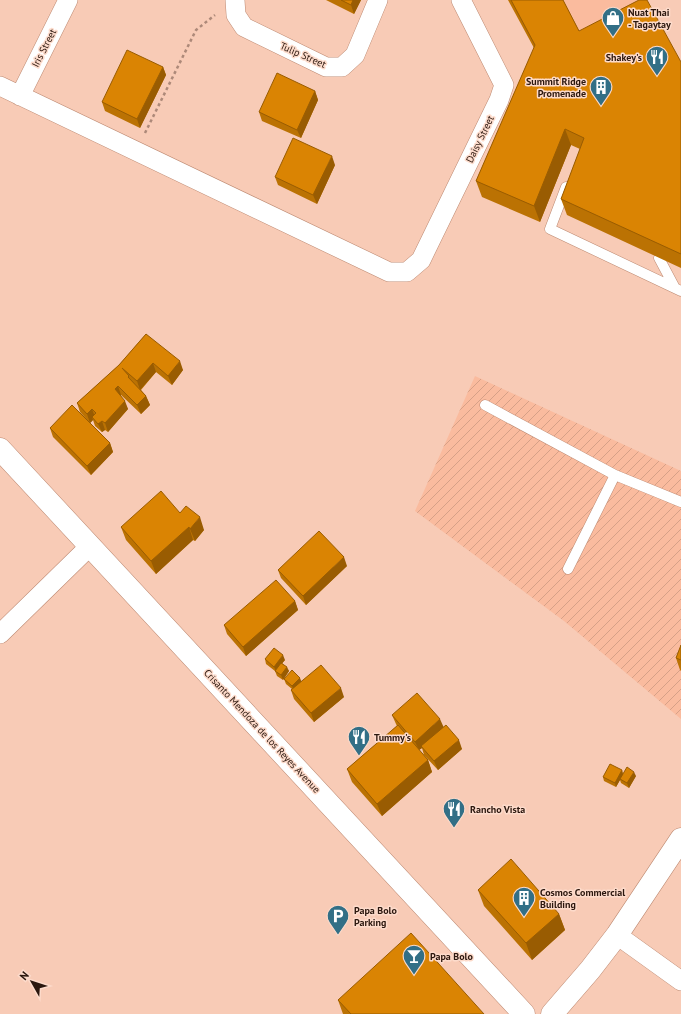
<svg xmlns="http://www.w3.org/2000/svg" width="681" height="1014" font-family="'PT Sans',sans-serif">
  <defs>
    <pattern id="industrial-furrows" width="10" height="10" patternUnits="userSpaceOnUse"><rect width="10" height="10" fill="#fabb9e"/><path d="M-1 1l2-2M0 10L10 0M9 11l2-2" fill="none" stroke="#d6a087"/></pattern>
  </defs>
  <rect width="100%" height="100%" fill="#f8cbb6"/>
  <path fill="#fabb9e" d="M 560,0 L 644,0 L 585,47 Z"/>
  <path fill="url(#industrial-furrows)" d="M 475,376 L 681,471 L 681,719 L 564,621 L 415,511 Z"/>
  <g fill="none" stroke-linecap="round" stroke-linejoin="round">
    <g stroke="#bd8971" stroke-width="11">
      <path id="service" d="M 566,187 L 550,229 L 681,291
        M 659,258 L 675,288
        M 485,405 L 615,475
        M 568,569 L 615,475 L 681,502"/>
    </g>
    <g stroke="#bd8971" stroke-width="20">
      <path id="minor" d="M 235,0 L 236,15 L 244,27 L 326,67 L 342,67 L 355,55 L 378,0
        M 0,86 L 389,272 L 407,272 L 421,260 L 499,100 L 504,85 L 461,0
        M 20,96 L 68,0
        M 0,634 L 90,546
        M 617,935 L 681,981"/>
    </g>
    <g stroke="#bd8971" stroke-width="23">
      <path id="secondary" d="M 0,449 L 524,1014"/>
    </g>
    <g stroke="#bd8971" stroke-width="23">
      <path id="primary" d="M 552,1014 L 590,970 L 617,935 L 681,839"/>
    </g>
    <path stroke="#ad8979" stroke-width="2.5" stroke-dasharray="3 3" stroke-linecap="butt" d="M 145,133 L 196,30 L 215,15"/>
    <use href="#service" stroke="#fff" stroke-width="10"/>
    <use href="#minor" stroke="#fff" stroke-width="19"/>
    <use href="#secondary" stroke="#fff" stroke-width="22"/>
    <use href="#primary" stroke="#fff" stroke-width="22"/>
  </g>
  <path fill="#bb7203" d="M 326,0 L 361,0 L 354,14 Z
    M 508,0 L 563,0 L 579,31 L 681,62 L 681,268 L 567,215 L 561,199 L 580,149 L 571,145 L 540,222 L 482,197 L 476,181 L 534,48 Z
    M 163,67 L 166,75 L 140,128 L 105,111 L 102,102 Z
    M 315,91 L 318,100 L 301,138 L 262,121 L 259,112 Z
    M 335,165 L 317,204 L 278,185 L 275,177 Z
    M 146,334 L 183,370 L 172,385 L 156,372 L 141,390 L 146,396 L 150,405 L 141,414 L 121,395 L 121,396 L 128,409 L 108,432 L 105,430 L 102,432 L 95,426 L 93,420 L 90,423 L 110,443 L 113,452 L 91,475 L 53,437 L 50,428 L 89,422 L 80,412 L 77,403 L 119,365 Z
    M 180,513 L 204,530 L 195,541 L 193,540 L 156,574 L 126,540 L 121,527 Z
    M 347,566 L 306,605 L 281,578 L 278,570 Z
    M 295,601 L 298,610 L 246,656 L 227,634 L 224,625 Z
    M 681,645 L 681,671 L 680,670 L 676,658 Z
    M 265,659 L 285,660 L 282,663 L 289,671 L 283,680 L 277,676 L 275,671 L 266,664 Z
    M 284,679 L 301,681 L 344,697 L 314,722 L 294,699 L 291,690 L 292,689 L 286,684 Z
    M 392,715 L 443,727 L 462,749 L 438,770 L 424,755 L 422,748 L 419,750 L 428,760 L 432,772 L 382,816 L 352,782 L 347,769 L 397,726 L 396,724 Z
    M 622,770 L 623,774 L 636,776 L 629,788 L 621,783 L 620,780 L 616,787 L 604,781 L 603,777 Z
    M 478,890 L 559,914 L 565,930 L 532,960 L 484,906 Z
    M 338,1000 L 484,1014 L 343,1014 Z"/>
  <path fill="#995c02" d="M 353,0 L 361,0 L 354,14 L 351,5 Z
    M 163,67 L 166,75 L 140,128 L 137,119 Z
    M 315,91 L 318,100 L 301,138 L 297,130 Z
    M 565,129 L 571,145 L 540,222 L 534,206 Z
    M 332,156 L 335,165 L 317,204 L 313,195 Z
    M 180,361 L 183,370 L 172,385 L 168,376 Z
    M 153,363 L 156,372 L 140,390 L 137,381 Z
    M 118,386 L 121,395 L 118,398 L 115,389 Z
    M 146,396 L 150,405 L 141,414 L 137,405 Z
    M 125,401 L 128,409 L 108,432 L 105,423 Z
    M 92,409 L 95,417 L 92,417 L 93,420 L 90,423 L 87,414 Z
    M 102,421 L 105,430 L 102,432 L 98,424 Z
    M 110,443 L 113,452 L 91,475 L 87,466 Z
    M 200,517 L 204,530 L 195,541 L 190,529 Z
    M 189,527 L 193,540 L 156,574 L 151,561 Z
    M 344,557 L 347,566 L 306,605 L 303,596 Z
    M 295,601 L 298,610 L 246,656 L 243,647 Z
    M 283,655 L 285,660 L 276,671 L 274,667 Z
    M 287,667 L 289,671 L 283,680 L 281,675 Z
    M 300,678 L 302,683 L 294,691 L 292,686 Z
    M 341,688 L 344,697 L 314,722 L 311,713 Z
    M 440,719 L 444,728 L 421,746 L 422,748 L 419,750 L 415,742 Z
    M 459,740 L 462,749 L 438,770 L 434,761 Z
    M 428,760 L 432,772 L 382,816 L 377,804 Z
    M 622,770 L 623,775 L 620,779 L 620,780 L 616,787 L 615,783 Z
    M 634,772 L 636,776 L 629,788 L 627,783 Z
    M 559,914 L 565,930 L 532,960 L 526,943 Z"/>
  <path fill="#da8403" stroke="#995c02" d="M 341,0 L 353,0 L 351,5 Z
    M 511,0 L 563,0 L 579,31 L 639,0 L 647,0 L 681,62 L 681,254 L 561,199 L 584,138 L 565,129 L 534,206 L 476,181 L 535,45 Z
    M 127,50 L 163,67 L 137,119 L 102,102 Z
    M 277,73 L 315,91 L 297,130 L 259,112 Z
    M 293,138 L 332,156 L 313,195 L 275,177 Z
    M 146,334 L 180,361 L 168,376 L 153,363 L 137,381 L 122,368 L 129,376 L 128,377 L 146,396 L 137,405 L 118,386 L 115,389 L 125,401 L 105,423 L 102,421 L 98,424 L 92,417 L 96,413 L 92,409 L 87,414 L 77,403 L 119,365 Z
    M 72,405 L 110,443 L 87,466 L 50,428 Z
    M 161,491 L 180,513 L 186,506 L 200,517 L 190,529 L 189,527 L 151,561 L 121,527 Z
    M 319,531 L 344,557 L 303,596 L 278,570 Z
    M 276,580 L 295,601 L 243,647 L 224,625 Z
    M 681,645 L 681,660 L 676,658 Z
    M 274,648 L 283,655 L 274,667 L 265,659 Z
    M 281,663 L 287,667 L 281,675 L 275,671 Z
    M 321,665 L 341,688 L 311,713 L 291,690 Z
    M 292,670 L 300,678 L 292,686 L 284,679 Z
    M 417,693 L 440,719 L 415,742 L 392,715 Z
    M 398,725 L 428,760 L 377,804 L 347,769 Z
    M 446,725 L 459,740 L 434,761 L 421,746 Z
    M 610,764 L 622,770 L 615,783 L 603,777 Z
    M 627,767 L 634,772 L 627,783 L 620,779 Z
    M 511,859 L 559,914 L 526,943 L 478,890 Z
    M 411,933 L 484,1014 L 351,1014 L 338,1000 Z"/>
  <defs>
    <g id="shop-pin" transform="scale(1.15)"><path d="M0 17L-7.5 6A9.5 9.5 0 1 1 7.5 6Z" fill="#326f86" stroke="#fddbcb"/><path d="M-5-2.5h2.3a2.7 3.5 0 0 1 5.4 0H5L5.5 6h-11ZM-1.5-2.5h3a1.5 2.3 0 0 0-3 0Z" fill="#fff"/></g>
    <g id="restaurant-pin" transform="scale(1.15)"><path d="M0 17L-7.5 6A9.5 9.5 0 1 1 7.5 6Z" fill="#326f86" stroke="#fddbcb"/><path d="M-5-6h1v4h1v-4h1v4h1v-4h1v5L-1.5 .5V6h-2V.5L-5-1ZM5-6V6H3V1.5H1.5Q1.5-4 5-6Z" fill="#fff"/></g>
    <g id="building-pin" transform="scale(1.15)"><path d="M0 17L-7.5 6A9.5 9.5 0 1 1 7.5 6Z" fill="#326f86" stroke="#fddbcb"/><path d="M-4-6H4V6H1V3H-1V6H-4ZM-2.5-4.3h1.7v1.8h-1.7ZM.8-4.3h1.7v1.8H.8ZM-2.5-1h1.7V.8h-1.7ZM.8-1h1.7V.8H.8Z" fill="#fff"/></g>
    <g id="parking-pin" transform="scale(1.15)"><path d="M0 17L-7.5 6A9.5 9.5 0 1 1 7.5 6Z" fill="#326f86" stroke="#fddbcb"/><path d="M-3.5-5.5H1a3.5 3.5 0 0 1 0 7H-1V5.5H-3.5ZM-1-3.4V-.6H.8a1.4 1.4 0 0 0 0-2.8Z" fill="#fff"/></g>
    <g id="bar-pin" transform="scale(1.15)"><path d="M0 17L-7.5 6A9.5 9.5 0 1 1 7.5 6Z" fill="#326f86" stroke="#fddbcb"/><path d="M-6-5H6L.8 .8V4.5H3.5V6h-7V4.5H-.8V.8Z" fill="#fff"/></g>
  </defs>
  <g fill-rule="evenodd">
    <use href="#shop-pin" x="613" y="18"/>
    <use href="#restaurant-pin" x="657" y="57"/>
    <use href="#building-pin" x="601" y="87"/>
    <use href="#restaurant-pin" x="359" y="737"/>
    <use href="#restaurant-pin" x="454" y="809"/>
    <use href="#building-pin" x="524" y="898"/>
    <use href="#parking-pin" x="338" y="916"/>
    <use href="#bar-pin" x="414" y="956"/>
  </g>
  <g text-anchor="middle" dominant-baseline="central" stroke-width="3" stroke-linejoin="round" paint-order="stroke">
    <g font-size="10" font-weight="bold" fill="#2b170e" stroke="#fddbcb" text-anchor="start">
      <text x="628" y="12">Nuat Thai<tspan x="628" dy="12">- Tagaytay</tspan></text>
      <text x="642" y="57" text-anchor="end">Shakey's</text>
      <text x="586" y="81" text-anchor="end">Summit Ridge<tspan x="586" dy="12">Promenade</tspan></text>
      <text x="374" y="737">Tummy's</text>
      <text x="470" y="809">Rancho Vista</text>
      <text x="540" y="892">Cosmos Commercial<tspan x="540" dy="12">Building</tspan></text>
      <text x="354" y="910">Papa Bolo<tspan x="354" dy="12">Parking</tspan></text>
      <text x="430" y="956">Papa Bolo</text>
    </g>
    <g font-size="10" fill="#2b170e" stroke="#fddbcb">
      <text transform="translate(44 48) rotate(-63)">Iris Street</text>
      <text transform="translate(303 55) rotate(24)">Tulip Street</text>
      <text transform="translate(480 139) rotate(-64)">Daisy Street</text>
      <text transform="translate(262 731) rotate(47)">Crisanto Mendoza de los Reyes Avenue</text>
    </g>
  </g>
  <g transform="translate(32 982) rotate(309)" stroke="#fddbcb" stroke-width="3" paint-order="stroke">
  <path d="M0-3L7 15L0 10L-7 15Z" fill="#2b170e"/>
  <text y="-6" font-size="11" font-weight="bold" text-anchor="middle" fill="#2b170e">N</text>
  </g>
</svg>
